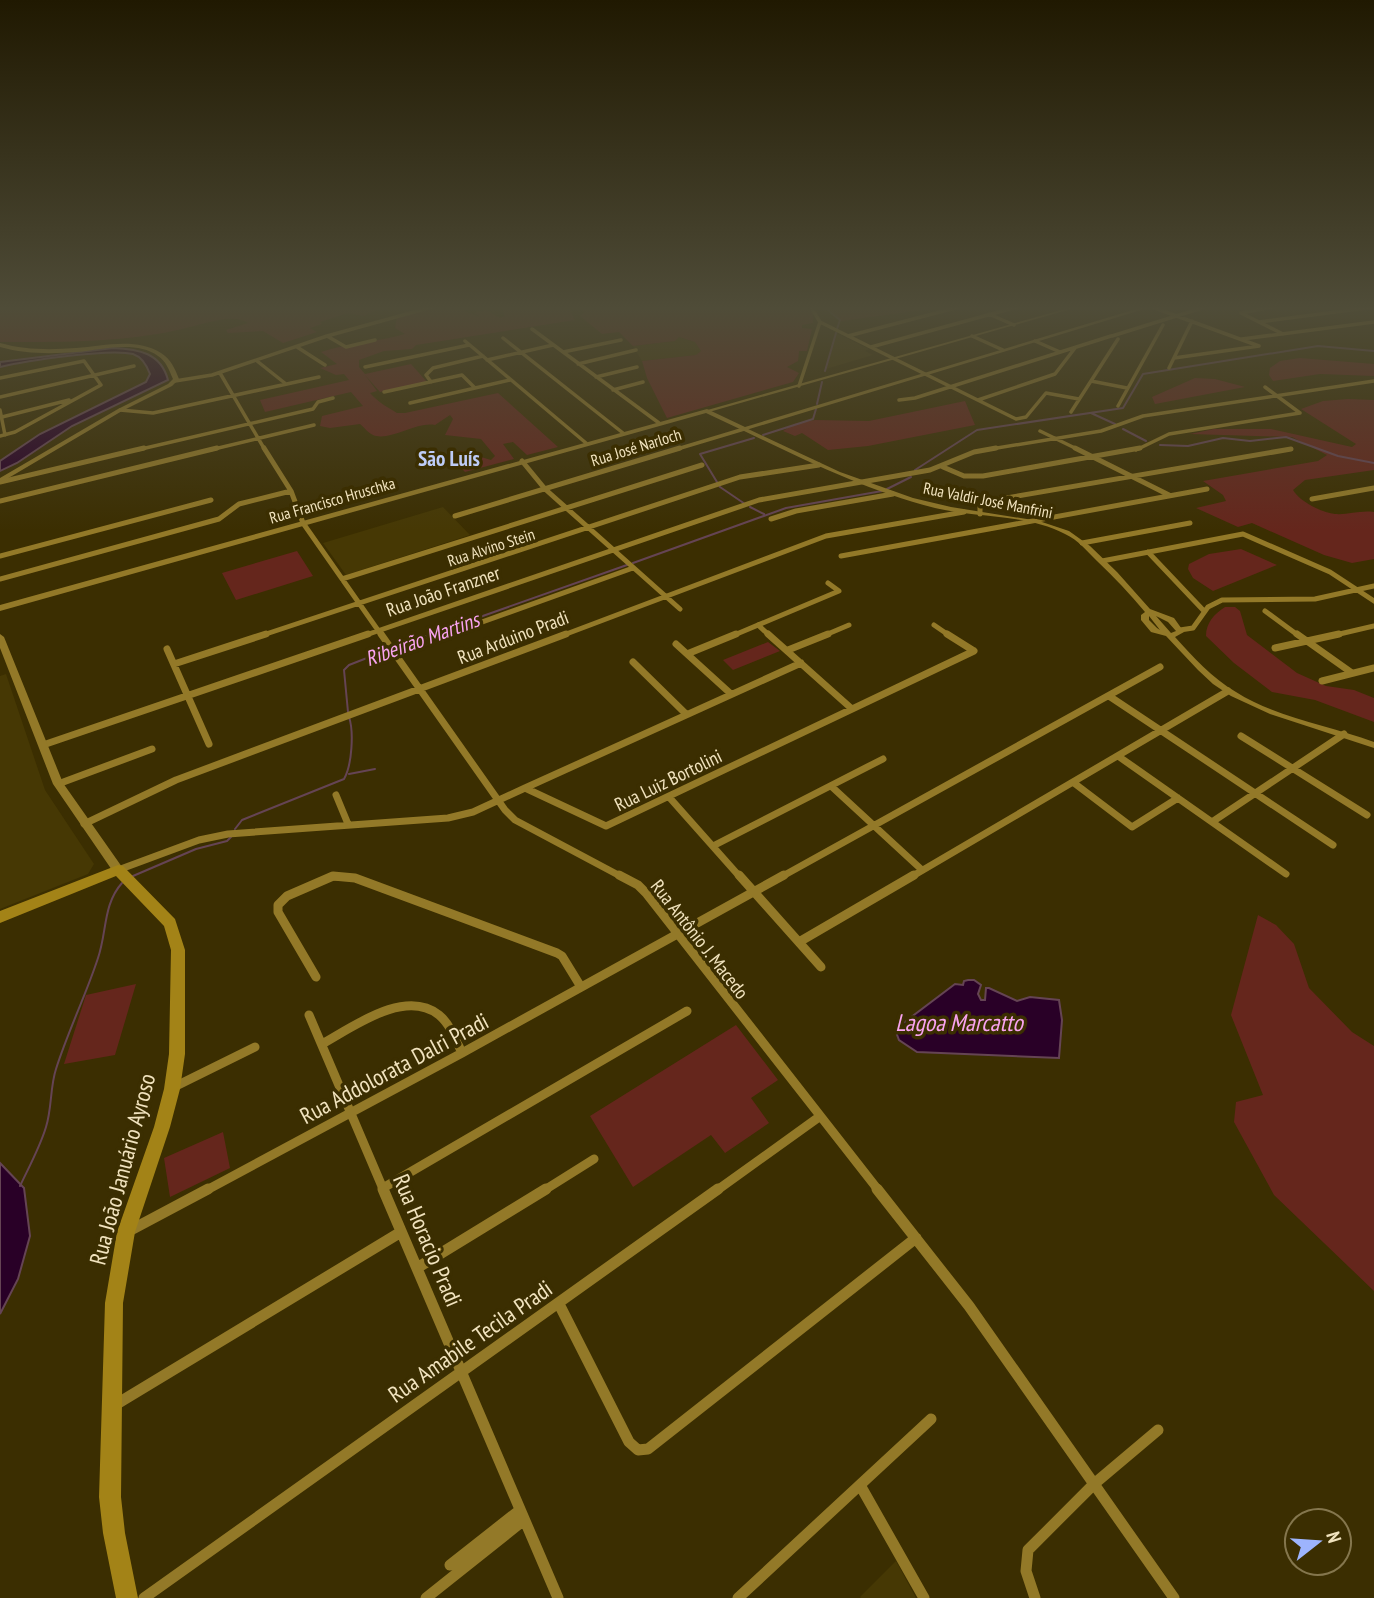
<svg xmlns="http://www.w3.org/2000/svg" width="1374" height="1598" font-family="'PT Sans Narrow',sans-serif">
  <rect width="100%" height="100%" fill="#3b2e01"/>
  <path fill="#463804" d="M 836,333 L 869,349 L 865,351 L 873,355 L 826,369 Z
    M 679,337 L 695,342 L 701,351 L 697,355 L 642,361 L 633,346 L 675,341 Z
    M 443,507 L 470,535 L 346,575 L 323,543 Z
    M 6,674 L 45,790 L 94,864 L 88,874 L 0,909 L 0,676 Z
    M 896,1561 L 916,1598 L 861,1598 L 860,1597 Z"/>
  <path fill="#65261c" d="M 0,307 L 382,307 L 364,316 L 348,313 L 320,322 L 322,324 L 310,328 L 317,332 L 283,343 L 263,331 L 228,333 L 226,330 L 248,323 C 233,313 207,323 190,327 C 129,343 62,342 0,342 Z
    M 436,307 L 474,307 L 464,311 L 480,317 L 475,313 L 486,310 L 500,318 L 505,316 L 501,307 C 509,307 518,310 524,309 C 538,308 554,305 570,310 L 575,320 L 416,345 L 412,349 L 384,351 L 359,360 L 359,367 L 365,374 L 411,364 L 427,382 L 380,392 L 365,375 L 377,391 L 370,393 C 378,402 387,407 397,413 L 405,413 L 498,393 L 558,447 L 527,455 L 513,442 L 503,444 L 514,459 L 465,472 L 450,456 L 461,451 L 491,460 L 495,456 L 481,439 L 445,435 L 453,419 L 450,415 L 435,425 C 417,421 389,442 373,435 C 368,433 364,427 360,424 L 330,428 L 320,426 L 322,416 L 363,406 L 351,392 L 265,412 L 260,400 L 349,380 L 344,374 L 336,375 L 320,368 L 337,364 L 321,352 C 348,343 377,342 405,334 L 395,328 L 397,318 Z
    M 576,307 L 807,307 L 813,312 L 813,323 L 802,325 L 802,328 L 812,329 L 807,351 L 799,351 L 801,334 L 798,361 L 787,367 L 799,373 L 793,382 L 667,418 L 647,378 L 642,361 L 696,355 L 701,351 L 695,342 L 679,337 L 675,341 L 633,346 L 619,332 L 602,334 L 580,316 L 584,312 Z
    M 825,307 L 944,307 L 842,321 Z
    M 1300,358 L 1374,364 L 1374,376 L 1320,374 L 1273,381 L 1269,375 L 1270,368 L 1280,361 Z
    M 1195,378 L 1215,379 L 1245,387 L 1155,404 L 1152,397 Z
    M 1348,399 L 1374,400 L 1374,470 L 1305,480 L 1293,490 C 1299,501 1322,513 1335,514 C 1348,515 1360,510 1374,512 L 1374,559 L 1352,563 L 1324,555 L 1252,523 L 1238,527 L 1196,508 L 1226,501 L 1223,495 L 1203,481 L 1318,461 L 1327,455 L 1292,437 L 1190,434 L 1214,429 L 1271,429 L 1352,447 L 1356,444 L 1301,409 L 1323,401 Z
    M 965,401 L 975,425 L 868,446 L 828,450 L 802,433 L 795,436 L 783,431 L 794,424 L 815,420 L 869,421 Z
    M 1241,549 L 1277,565 L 1213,591 L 1193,578 L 1188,569 L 1189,564 L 1209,554 Z
    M 297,551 L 313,576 L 236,600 L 222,573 Z
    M 1225,607 L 1235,607 L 1240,611 L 1247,635 L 1297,673 L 1326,686 L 1354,690 L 1374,698 L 1374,722 L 1315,700 L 1272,692 L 1234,663 L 1206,636 C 1206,623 1214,614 1225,607 Z
    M 768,642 L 780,651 L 733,670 L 723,660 Z
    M 1258,915 L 1276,925 L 1294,944 L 1309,988 L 1352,1032 L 1374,1046 L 1374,1291 L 1274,1195 L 1234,1122 L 1236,1102 L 1263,1095 L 1231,1015 Z
    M 136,984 L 115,1055 L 64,1064 L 86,995 Z
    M 736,1025 L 778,1080 L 751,1098 L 769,1123 L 725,1153 L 711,1135 L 633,1187 L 590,1116 Z
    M 223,1132 L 230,1168 L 170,1197 L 164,1158 Z"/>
  <path fill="#290027" stroke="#654454" stroke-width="2" d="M 113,348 C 139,349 161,353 168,380 L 72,426 L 17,463 L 0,471 L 0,461 L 40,434 L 146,382 L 150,374 C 147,366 142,357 133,354 C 110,348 25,361 0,367 L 0,362 Z
    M 968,980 L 974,980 L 981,985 L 978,994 L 981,1000 L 985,1000 L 986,988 L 989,988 L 1017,1001 L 1030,997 L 1059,1000 L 1062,1020 L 1059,1058 L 917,1052 L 899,1040 L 896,1032 L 902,1024 L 955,984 L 963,985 L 964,981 Z
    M 0,1163 L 24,1188 L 30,1236 L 18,1279 L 0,1314 Z"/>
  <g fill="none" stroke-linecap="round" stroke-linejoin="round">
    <path stroke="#654454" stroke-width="2" d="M 824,307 L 840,320 L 837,329
      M 825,371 L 836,333
      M 817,404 L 822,382
      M 1091,413 L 1115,424
      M 1123,429 L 1146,441
      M 763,435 L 813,419 L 816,409
      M 1160,445 L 1188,446 L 1223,438 L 1250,441 L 1286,437 L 1338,456 L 1374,463
      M 915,470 L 977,430 L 1123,408 L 1143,374 L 1318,346 L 1374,351
      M 887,489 L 911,477
      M 745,504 L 720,487 L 700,454 L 754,438
      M 750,507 L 764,514
      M 633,563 L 786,508 L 882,491
      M 395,647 L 627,565
      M 348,712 L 344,670 L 349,665 L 390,649
      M 349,774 L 375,769
      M 235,829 L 242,820 L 344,779 C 352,765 354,732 349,717
      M 133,876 L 196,849 L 227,841 L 231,837
      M 20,1186 C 29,1167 40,1147 46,1127 C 52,1108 50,1087 56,1069 C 68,1031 86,995 98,958 C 107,932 103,904 122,883"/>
    <path stroke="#937928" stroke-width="3.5" d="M 1152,307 L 1259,346
      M 1272,307 L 1241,313 L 1283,334
      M 989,314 L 1014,325
      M 820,322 L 1016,419 L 1026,417 L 1046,393 L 1079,399
      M 1259,322 L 1374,307
      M 532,329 L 659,423
      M 327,336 L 346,347 L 375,340
      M 848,336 L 959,307
      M 972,336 L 1003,350
      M 1112,336 L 1205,307
      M 503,338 L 623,433
      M 1242,339 L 1374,322
      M 465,341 L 586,443
      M 1035,341 L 1060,352
      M 297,347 L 325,365
      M 871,347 L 1017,307
      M 563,352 L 621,340
      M 1174,358 L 1259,346
      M 487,360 L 553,345
      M 257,361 L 286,384
      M 578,364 L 636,350
      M 365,367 L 469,345
      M 1169,368 L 1192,321
      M 220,373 L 265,450
      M 596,377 L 637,367
      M 0,378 L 84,361 L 101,385 L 15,432 L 0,436
      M 175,381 L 212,375 L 327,336 L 432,307
      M 1091,381 L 1127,388
      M 431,382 L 426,375 L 433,368 L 483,356
      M 799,386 L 820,322 L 811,307
      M 1265,387 L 1300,413
      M 613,390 L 643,382
      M 384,392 L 462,375 L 475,388
      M 0,397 L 134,366
      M 899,400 L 915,398 L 1111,336
      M 978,400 L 1055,374 L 1075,348
      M 410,403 L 510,380
      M 1118,406 L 1163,325
      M 0,410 L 5,435
      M 120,410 L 153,413 L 319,377
      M 1071,412 L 1118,339
      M 2,417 L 69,400
      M 1040,431 L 1079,450
      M 137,450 L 313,409 L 318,402 L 333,398
      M 210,450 L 314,425
      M 674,450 L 744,429
      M 985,450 L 1101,431 L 1143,416 L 1374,381
      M 1136,450 L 1169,434 L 1300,413
      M 1284,450 L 1291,449"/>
    <path stroke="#937928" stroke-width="5" d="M 264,448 L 291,491 L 303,523 L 382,636
      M 1075,448 L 1169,495
      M 522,461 L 545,489 L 680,609
      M 943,467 L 964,476 L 983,476 L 1140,448
      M 0,482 L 144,448
      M 1312,499 L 1374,488
      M 0,501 L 217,448
      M 980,514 L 980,504 L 983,502 L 1291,449
      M 455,516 L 680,448
      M 771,519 L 796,511 L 893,494
      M 1082,543 L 1190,523
      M 1148,552 L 1204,611
      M 0,556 L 211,500
      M 841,556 L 1207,489
      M 1102,561 L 1243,534 L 1330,572 L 1374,601
      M 0,579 L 219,519 L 239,504 L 291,491
      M 342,579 L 702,465
      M 1265,611 L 1299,636
      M 758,625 L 770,636
      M 934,625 L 950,636
      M 1180,630 L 1193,628 L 1208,607 L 1222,600 L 1315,599 L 1374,586
      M 260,636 L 740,477 L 819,465
      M 363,636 L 759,500 L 930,470 L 974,452 L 996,448
      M 443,636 L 633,568
      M 561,636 L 826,536 L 964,512
      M 732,636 L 839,591 L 828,583
      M 823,636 L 849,625
      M 1331,636 L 1374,626"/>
    <path stroke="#937928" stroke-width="7" d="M 381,634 L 505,810 L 515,820 L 622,877
      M 768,634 L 852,709
      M 947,634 L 974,651
      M 1297,634 L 1352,673
      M 676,644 L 731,694
      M 1275,648 L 1339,634
      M 167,649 L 209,744
      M 788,650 L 828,634
      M 394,653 L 448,634
      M 687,654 L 736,634
      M 633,662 L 686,714
      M 174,664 L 266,634
      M 1322,681 L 1374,668
      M 1109,696 L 1333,845
      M 1241,736 L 1367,815
      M 43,745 L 368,634
      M 1118,756 L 1286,874
      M 1074,783 L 1132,827 L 1178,798
      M 58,784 L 152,749
      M 831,786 L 922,870
      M 525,788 L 801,663
      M 336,795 L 348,824
      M 669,797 L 740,877
      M 1212,822 L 1344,734
      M 84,824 L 176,780 L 566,634
      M 713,846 L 883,759
      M 118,870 L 199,840 L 228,834 L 448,818 L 473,812 L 525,788 L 606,826 L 974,651
      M 331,877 L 341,877
      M 781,877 L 1160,667
      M 911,877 L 1228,691"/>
    <path stroke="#937928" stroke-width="9" d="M 619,875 L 638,885 L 646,893 L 879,1191
      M 739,875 L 821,967
      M 799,942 L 914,875
      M 316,977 L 278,912 L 278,905 L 287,896 L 333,876 L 355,878 L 557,953 L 562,956 L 581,987
      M 309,1015 L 384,1191
      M 322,1044 C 353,1027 405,988 439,1015 C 450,1024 456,1040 462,1053
      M 172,1088 L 255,1047
      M 383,1188 L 687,1011
      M 205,1191 L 462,1053 L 784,875
      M 543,1191 L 594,1159
      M 716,1191 L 819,1117"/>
    <path stroke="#937928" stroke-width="11" d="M 383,1189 L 558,1598
      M 877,1189 L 969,1306 L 1174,1598
      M 129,1231 L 208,1189
      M 417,1268 L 546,1189
      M 559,1304 L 629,1442 L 638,1450 L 648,1449 L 916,1238
      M 115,1405 L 401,1232
      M 860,1485 L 924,1598
      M 450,1565 L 520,1510
      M 144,1598 L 718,1189
      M 426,1598 L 524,1520
      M 738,1598 L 931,1419
      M 1035,1598 L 1026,1571 L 1028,1550 L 1094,1484 L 1158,1430"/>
    <path fill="#937928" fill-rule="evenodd" d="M 1072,307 L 1078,307 L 709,412 L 704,411 Z
      M 742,428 L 746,428 L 840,472 L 913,498 L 951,507 L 1039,521 L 1069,531 L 1090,546 L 1117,572 L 1150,609 L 1174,618 L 1184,632 L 1175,637 C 1193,657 1212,678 1236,692 C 1277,718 1328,725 1374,742 L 1374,748 L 1270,714 L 1231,696 L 1213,684 L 1198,670 L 1166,636 L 1151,632 L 1141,620 L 1141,615 L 1145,612 C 1130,594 1114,577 1097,561 C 1087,551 1078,540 1065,534 C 1027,514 976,518 935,508 C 867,491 805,460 742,430 ZM 1149,616 L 1160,630 L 1157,628 L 1149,620 ZM 1156,616 L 1168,622 L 1176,631 L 1171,633 Z"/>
    <path fill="#937928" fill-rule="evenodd" d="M 1143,307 L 1151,307 L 746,430 L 742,430 L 706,413 L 0,611 L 0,605 L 707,409 L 745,427 Z
      M 0,343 C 25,350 50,350 76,348 C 103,346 136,337 161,353 C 171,359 175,369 179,379 L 172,386 L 122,411 L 0,483 L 0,478 L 118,409 L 168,384 L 173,379 C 169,370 166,361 158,356 C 136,340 102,350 77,352 C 51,354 25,354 0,347 Z
      M 0,634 L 4,637 L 63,783 L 122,867 L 124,870 L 122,873 L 114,873 L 53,784 L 0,648 Z"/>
    <path fill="#a38317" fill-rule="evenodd" d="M 118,865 L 123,866 L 175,919 L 185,950 L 185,1054 L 180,1089 L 170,1127 L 135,1232 L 123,1303 L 121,1497 L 125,1533 L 138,1598 L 116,1598 L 103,1533 L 99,1497 L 105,1303 L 117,1232 L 154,1127 L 164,1089 L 169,1054 L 171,950 L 164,926 L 116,876 L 0,923 L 0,911 Z"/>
  </g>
  <linearGradient id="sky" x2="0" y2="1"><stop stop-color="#201901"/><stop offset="0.58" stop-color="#4f4c38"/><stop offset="1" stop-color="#4f4c38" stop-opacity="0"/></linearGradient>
  <rect width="1374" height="531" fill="url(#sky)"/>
  <g text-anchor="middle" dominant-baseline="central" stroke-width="7" stroke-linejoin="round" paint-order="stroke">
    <g font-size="16" fill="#f1e3be" stroke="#3b2e01">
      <text transform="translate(636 447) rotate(-17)">Rua José Narloch</text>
      <text transform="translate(332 500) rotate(-16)">Rua Francisco Hruschka</text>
      <text transform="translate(988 500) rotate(11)">Rua Valdir José Manfrini</text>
      <text transform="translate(491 547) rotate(-18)">Rua Alvino Stein</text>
    </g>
    <g font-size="19" fill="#f1e3be" stroke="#3b2e01">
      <text transform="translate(443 591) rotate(-19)">Rua João Franzner</text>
      <text transform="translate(513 637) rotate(-21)">Rua Arduino Pradi</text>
      <text transform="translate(668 780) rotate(-26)">Rua Luiz Bortolini</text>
      <text transform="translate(700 939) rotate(52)">Rua Antônio J. Macedo</text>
    </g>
    <g font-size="21" font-weight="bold" fill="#beccf6" stroke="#3b2e01">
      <text x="449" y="458">São Luís</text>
    </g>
    <g font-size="21" font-style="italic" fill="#f9a3f0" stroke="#3b2e01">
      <text transform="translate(422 639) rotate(-20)">Ribeirão Martins</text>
    </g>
    <g font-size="23" fill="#f1e3be" stroke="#3b2e01">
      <text transform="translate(394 1068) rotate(-28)">Rua Addolorata Dalri Pradi</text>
      <text transform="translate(122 1169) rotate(-75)">Rua João Januário Ayroso</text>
      <text transform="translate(428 1240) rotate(67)">Rua Horacio Pradi</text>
      <text transform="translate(470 1341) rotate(-35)">Rua Amabile Tecila Pradi</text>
    </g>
    <g font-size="24" font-style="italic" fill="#f9a3f0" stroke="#3b2e01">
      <text x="959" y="1022">Lagoa Marcatto</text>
    </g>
  </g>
  <g transform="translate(1318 1542) rotate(73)"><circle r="33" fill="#3b2e01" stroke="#84764d" stroke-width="2"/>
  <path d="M0-5L12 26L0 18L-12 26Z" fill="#9db4fd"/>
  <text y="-10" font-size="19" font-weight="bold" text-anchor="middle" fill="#f1e3be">N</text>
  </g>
</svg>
